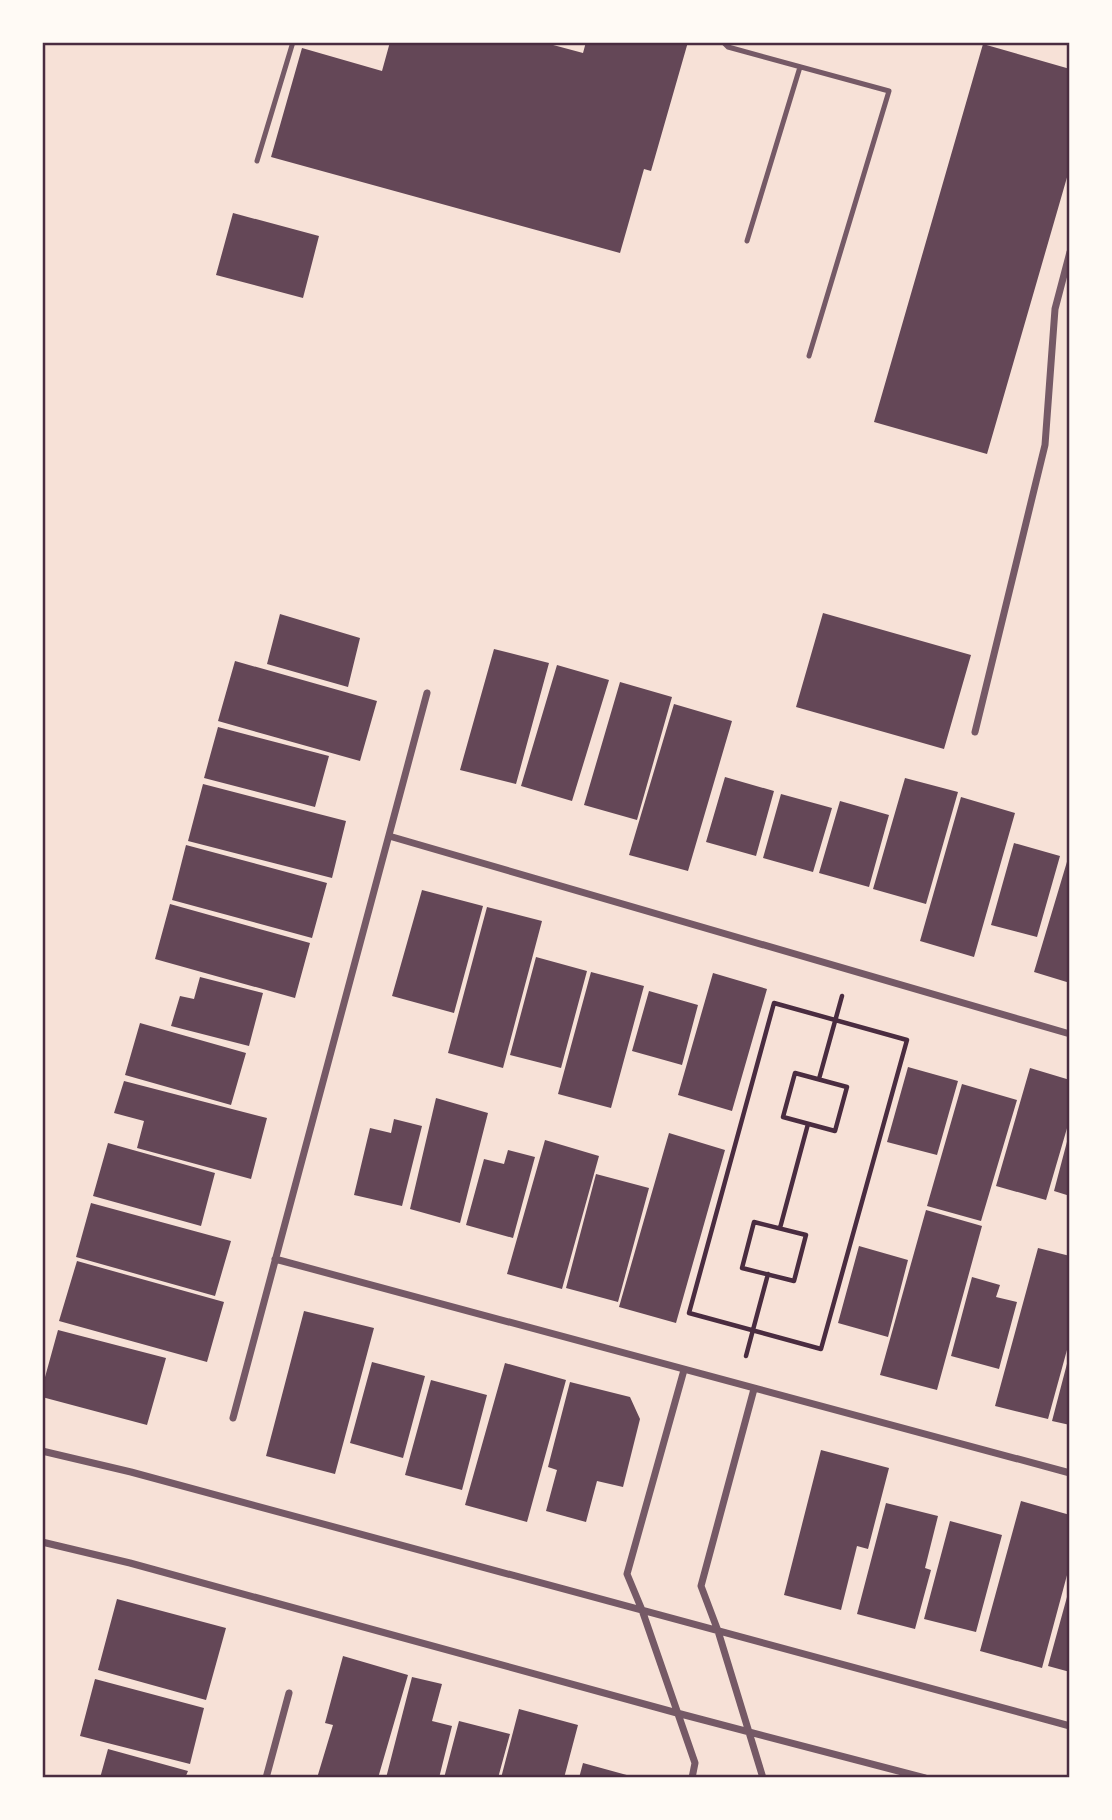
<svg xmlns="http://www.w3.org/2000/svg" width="1112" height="1820" font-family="Figtree,sans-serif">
  <rect width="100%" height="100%" fill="#f7e1d7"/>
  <path fill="#644757" d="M 390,42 L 542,42 L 583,53 L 586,42 L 688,42 L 651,171 L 644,169 L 620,253 L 271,157 L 302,48 L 382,71 Z
    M 983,44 L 1070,69 L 1070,167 L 987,454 L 874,422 Z
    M 233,213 L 319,236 L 303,298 L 216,275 Z
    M 823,613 L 971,655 L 944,749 L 796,707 Z
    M 280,614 L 360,638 L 348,687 L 267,664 Z
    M 494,649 L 549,663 L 516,784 L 460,770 Z
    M 235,661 L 377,701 L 360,761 L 218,721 Z
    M 557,665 L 609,680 L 572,801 L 521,786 Z
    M 620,682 L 672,697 L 637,820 L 584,805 Z
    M 674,704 L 732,721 L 688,871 L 629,855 Z
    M 218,727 L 329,756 L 315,807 L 204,778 Z
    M 725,777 L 774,791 L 756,856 L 706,842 Z
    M 905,778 L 958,792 L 926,904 L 873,889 Z
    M 203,784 L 346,821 L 332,878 L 188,841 Z
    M 781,794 L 832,808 L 813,872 L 763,858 Z
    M 961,797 L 1015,813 L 974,957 L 920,941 Z
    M 840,801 L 889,815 L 869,887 L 819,873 Z
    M 1014,843 L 1060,856 L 1037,937 L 991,925 Z
    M 186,845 L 327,883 L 312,938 L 172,900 Z
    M 1069,855 L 1070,855 L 1070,983 L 1034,972 Z
    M 422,890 L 483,906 L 454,1013 L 392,996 Z
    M 170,904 L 310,943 L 295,998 L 155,959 Z
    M 487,907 L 542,921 L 503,1068 L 448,1053 Z
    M 536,957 L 587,971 L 561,1068 L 510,1055 Z
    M 591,972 L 644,986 L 611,1108 L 558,1094 Z
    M 713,973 L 767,989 L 732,1111 L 678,1095 Z
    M 200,977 L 263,993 L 249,1046 L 171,1026 L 180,996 L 194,999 Z
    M 649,991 L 698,1005 L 682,1065 L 632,1051 Z
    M 140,1023 L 246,1053 L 231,1105 L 125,1075 Z
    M 908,1067 L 958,1081 L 937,1155 L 887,1142 Z
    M 1030,1068 L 1070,1080 L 1070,1118 L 1046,1200 L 996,1186 Z
    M 124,1081 L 267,1118 L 251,1179 L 137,1148 L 144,1121 L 114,1113 Z
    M 962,1084 L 1017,1100 L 981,1221 L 927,1206 Z
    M 436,1098 L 488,1113 L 460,1223 L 410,1209 Z
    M 394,1119 L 422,1126 L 402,1206 L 354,1195 L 370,1128 L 391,1133 Z
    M 669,1133 L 725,1150 L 676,1323 L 619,1307 Z
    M 1069,1134 L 1070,1134 L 1070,1196 L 1054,1191 Z
    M 545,1140 L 599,1156 L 562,1289 L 507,1274 Z
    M 108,1143 L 215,1173 L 201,1226 L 93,1196 Z
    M 508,1150 L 535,1157 L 513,1238 L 466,1225 L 484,1159 L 504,1164 Z
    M 596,1174 L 649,1188 L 618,1302 L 566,1288 Z
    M 91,1203 L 231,1241 L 215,1296 L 76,1257 Z
    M 926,1210 L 982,1226 L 937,1390 L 880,1375 Z
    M 859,1246 L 908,1260 L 888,1337 L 838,1323 Z
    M 1038,1248 L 1070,1256 L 1070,1339 L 1048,1419 L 995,1406 Z
    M 77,1261 L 224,1302 L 207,1362 L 59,1321 Z
    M 972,1277 L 1000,1285 L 996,1297 L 1017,1302 L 999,1369 L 951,1356 Z
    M 304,1311 L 374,1328 L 335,1474 L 266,1456 Z
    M 58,1330 L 166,1358 L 147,1425 L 42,1397 L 42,1388 Z
    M 1069,1356 L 1070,1356 L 1070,1425 L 1052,1421 Z
    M 372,1362 L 425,1376 L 403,1458 L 350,1443 Z
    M 505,1363 L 566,1380 L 527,1522 L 465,1505 Z
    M 431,1380 L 487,1395 L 462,1490 L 405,1475 Z
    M 570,1382 L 630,1397 L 640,1419 L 623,1487 L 597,1481 L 586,1522 L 546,1511 L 557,1470 L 548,1467 Z
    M 821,1450 L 889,1468 L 868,1549 L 857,1546 L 841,1610 L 784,1595 Z
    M 1021,1501 L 1070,1515 L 1070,1564 L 1042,1668 L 980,1651 Z
    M 886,1503 L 938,1516 L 925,1568 L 931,1570 L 915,1629 L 857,1614 Z
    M 950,1521 L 1002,1535 L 976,1632 L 924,1619 Z
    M 1070,1586 L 1070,1672 L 1048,1666 Z
    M 117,1599 L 226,1628 L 206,1700 L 98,1670 Z
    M 343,1656 L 408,1675 L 378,1778 L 317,1778 L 333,1725 L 325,1723 Z
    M 412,1677 L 442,1684 L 432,1721 L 452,1726 L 439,1778 L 386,1778 Z
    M 95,1679 L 204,1708 L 190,1764 L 80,1736 Z
    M 519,1709 L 578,1725 L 564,1778 L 501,1778 Z
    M 459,1721 L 510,1734 L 498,1778 L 444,1778 Z
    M 108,1749 L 188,1771 L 185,1778 L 100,1778 Z
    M 583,1763 L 634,1777 L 633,1778 L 579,1778 Z"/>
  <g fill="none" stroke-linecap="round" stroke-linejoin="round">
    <path stroke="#4a2c40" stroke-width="4.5" d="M 774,1003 L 907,1040 L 821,1349 L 689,1313 Z
      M 795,1073 L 847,1087 L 835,1131 L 783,1117 Z
      M 819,1079 L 842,996
      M 754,1222 L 806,1235 L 794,1281 L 742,1268 Z
      M 780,1228 L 808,1124
      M 746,1356 L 768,1274"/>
    <path stroke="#755966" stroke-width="5" d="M 723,42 L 728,47 L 889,91 L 809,356
      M 257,161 L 293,42
      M 747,241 L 800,67"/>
    <path stroke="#755966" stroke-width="7" d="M 975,732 L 1045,445 L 1055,309 L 1070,252
      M 389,836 L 1070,1034
      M 275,1259 L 1070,1473
      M 684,1370 L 627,1574 L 642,1610 L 695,1763 L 692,1778
      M 754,1389 L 701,1586 L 718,1631 L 763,1778
      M 233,1418 L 427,693
      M 42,1451 L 131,1472 L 1070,1726
      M 42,1542 L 130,1563 L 677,1713 L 925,1778
      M 266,1778 L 289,1693"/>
  </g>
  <rect width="1112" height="1820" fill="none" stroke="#fffaf5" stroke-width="88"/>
  <rect x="44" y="44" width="1024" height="1732" fill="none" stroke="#4a2c40" stroke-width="2.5"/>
</svg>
